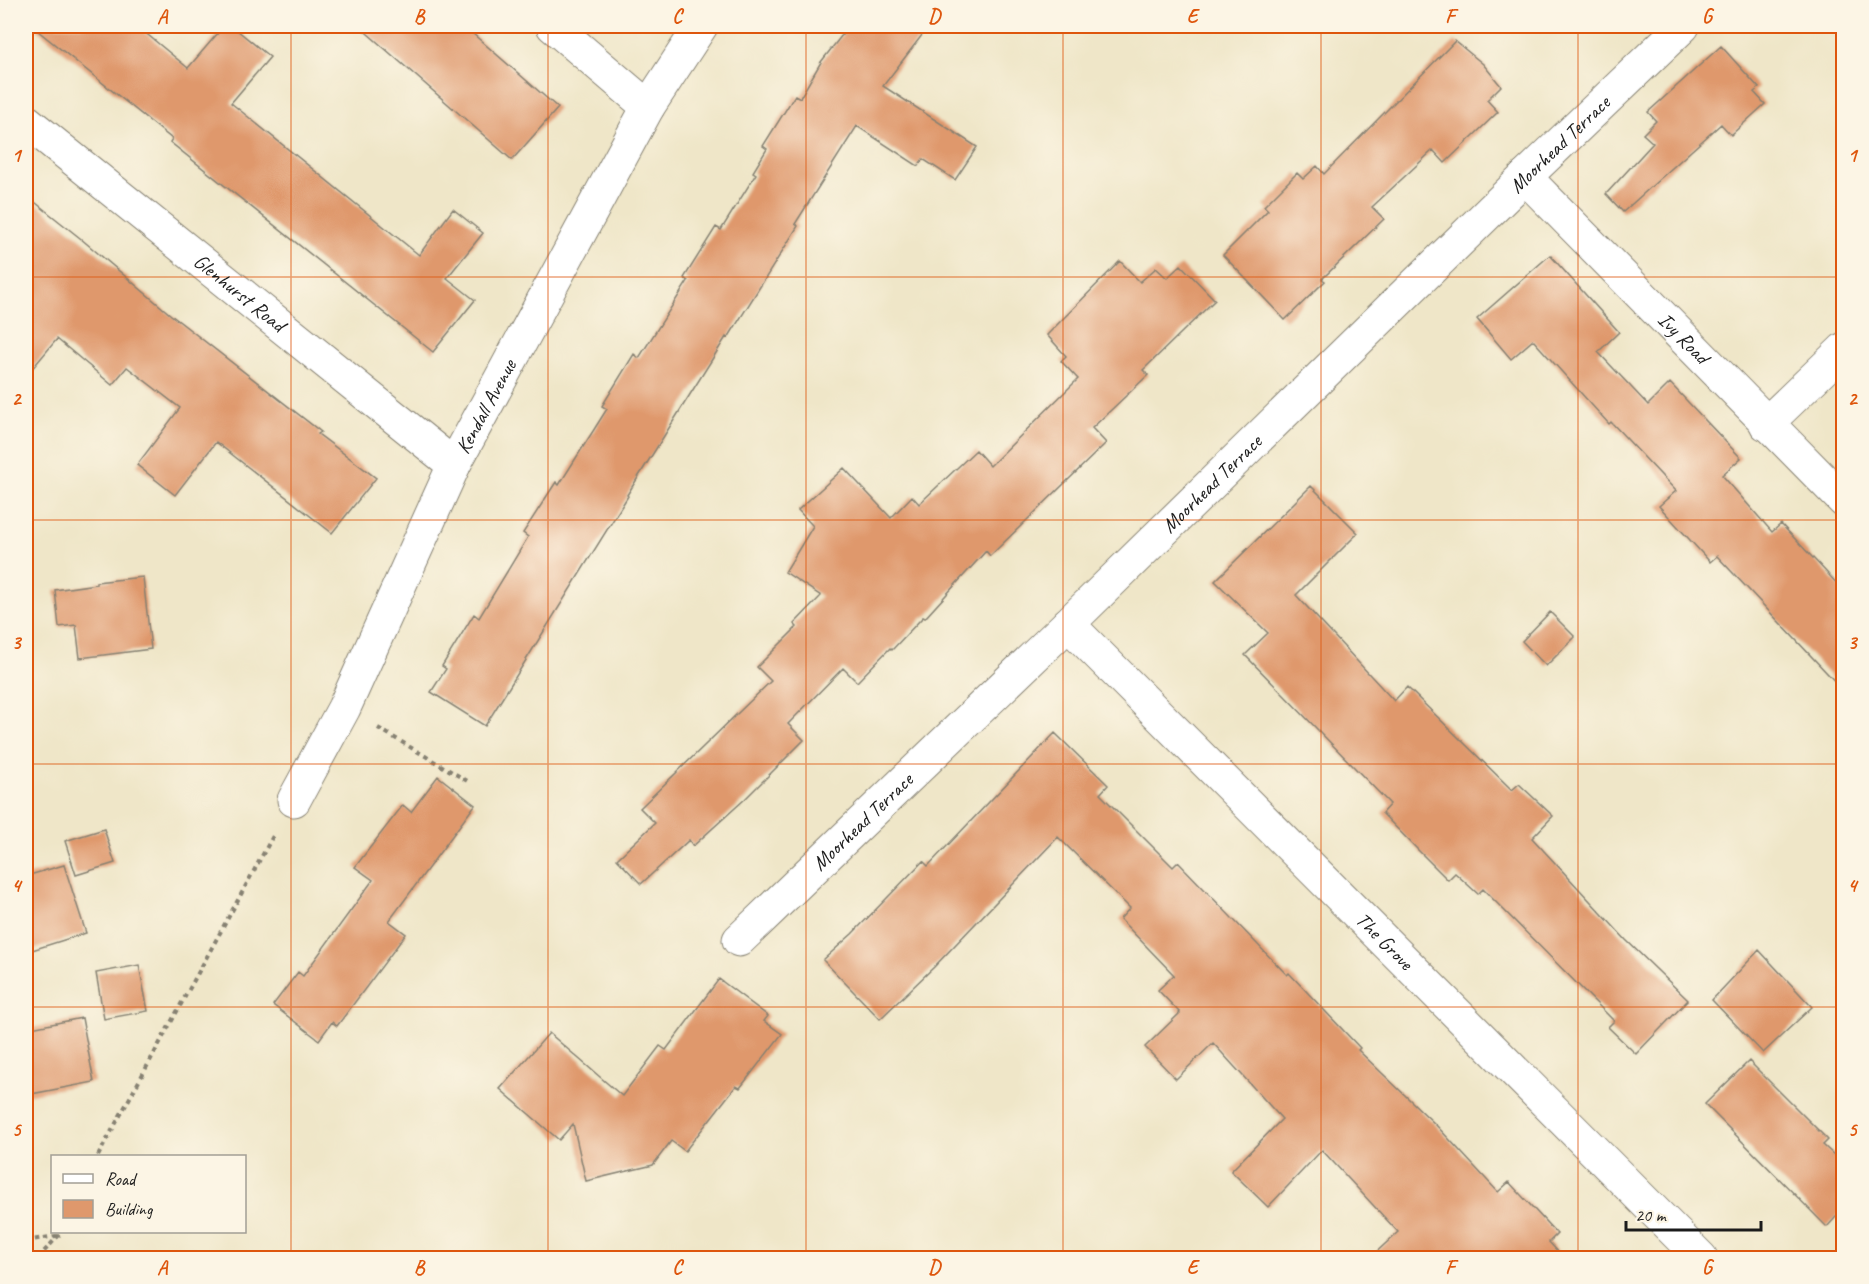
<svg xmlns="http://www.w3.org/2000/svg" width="1869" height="1284" font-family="Caveat,sans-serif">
  <rect width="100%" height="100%" fill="#fcf5e5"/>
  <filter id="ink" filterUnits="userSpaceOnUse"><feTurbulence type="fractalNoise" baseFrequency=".0167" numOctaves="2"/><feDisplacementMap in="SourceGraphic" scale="12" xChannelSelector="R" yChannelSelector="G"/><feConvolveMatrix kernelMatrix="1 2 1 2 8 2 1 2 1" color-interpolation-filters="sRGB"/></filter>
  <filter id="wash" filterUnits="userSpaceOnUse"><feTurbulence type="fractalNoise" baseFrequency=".008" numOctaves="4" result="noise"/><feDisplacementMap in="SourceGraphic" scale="24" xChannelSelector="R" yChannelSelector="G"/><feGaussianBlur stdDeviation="1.35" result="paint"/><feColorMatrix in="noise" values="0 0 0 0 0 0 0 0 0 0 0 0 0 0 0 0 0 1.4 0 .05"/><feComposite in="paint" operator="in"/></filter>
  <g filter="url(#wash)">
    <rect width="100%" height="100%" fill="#efe6c8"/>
    <g id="blocks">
      <path fill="#df986c" d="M 32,26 L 137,26 L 188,68 L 224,26 L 232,26 L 270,57 L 231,103 L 419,255 L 453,209 L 483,233 L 447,278 L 475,300 L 433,352 L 170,142 L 172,139 Z
        M 359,26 L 464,26 L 558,108 L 512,160 Z
        M 849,26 L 929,26 L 883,86 L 977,147 L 955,180 L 923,159 L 918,166 L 857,126 L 795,224 L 798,226 L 728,338 L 726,337 L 627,495 L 628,496 L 485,726 L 431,692 L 446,669 L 442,666 L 474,614 L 479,618 L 528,537 L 523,533 L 556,482 L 559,485 L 607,409 L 602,406 L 634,354 L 639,358 L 688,281 L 684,278 L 716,227 L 721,230 L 756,174 L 753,172 L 767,149 L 763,146 L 795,95 L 800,98 L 821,62 Z
        M 1455,41 L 1483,64 L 1501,86 L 1487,100 L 1498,112 L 1445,163 L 1433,150 L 1372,207 L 1384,219 L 1322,279 L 1325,281 L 1285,320 L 1223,255 L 1268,210 L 1264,206 L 1297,173 L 1303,179 L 1317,166 L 1324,174 Z
        M 1721,46 L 1759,88 L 1754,92 L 1765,104 L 1731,135 L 1721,124 L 1623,212 L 1606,194 L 1653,143 L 1643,134 L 1656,121 L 1648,112 Z
        M 26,195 L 80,238 L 171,315 L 321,432 L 318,434 L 376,478 L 332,533 L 216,442 L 175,495 L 137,465 L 180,408 L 127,367 L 112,385 L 57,339 L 26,376 Z
        M 1550,255 L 1619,332 L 1598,352 L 1648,405 L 1670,383 L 1741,458 L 1722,475 L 1772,532 L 1781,524 L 1844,591 L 1844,691 L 1717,556 L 1710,562 L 1659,506 L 1676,491 L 1611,422 L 1609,424 L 1533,340 L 1511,359 L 1477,319 Z
        M 1120,261 L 1140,282 L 1156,268 L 1167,278 L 1181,265 L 1215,300 L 1143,370 L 1148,375 L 1092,428 L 1106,443 L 990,556 L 986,551 L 925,618 L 923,617 L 892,650 L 890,648 L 857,682 L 843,668 L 788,724 L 804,740 L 745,799 L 693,846 L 689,840 L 641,884 L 617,859 L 655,823 L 640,808 L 771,681 L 757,667 L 797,627 L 794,624 L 821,596 L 785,572 L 813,526 L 798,510 L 844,468 L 891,518 L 912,496 L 919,504 L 976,450 L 990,466 L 1078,379 L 1061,361 L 1066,356 L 1047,335 Z
        M 1311,486 L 1358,533 L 1296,595 L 1394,701 L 1407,687 L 1512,790 L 1519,784 L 1553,816 L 1532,838 L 1626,940 L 1688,1000 L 1636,1054 L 1608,1027 L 1614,1021 L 1483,889 L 1478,894 L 1455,873 L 1448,880 L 1419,851 L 1382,813 L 1390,804 L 1245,655 L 1268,633 L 1215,581 Z
        M 143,577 L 151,649 L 80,658 L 76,625 L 59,627 L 55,590 L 96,584 L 96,582 Z
        M 1550,612 L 1575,637 L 1546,666 L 1522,641 Z
        M 1055,733 L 1108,785 L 1100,794 L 1173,867 L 1178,862 L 1287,975 L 1289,973 L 1360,1048 L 1358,1050 L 1436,1125 L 1498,1192 L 1509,1182 L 1557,1234 L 1549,1242 L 1564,1258 L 1370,1258 L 1398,1232 L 1322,1150 L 1268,1207 L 1231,1171 L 1282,1119 L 1213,1043 L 1176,1079 L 1145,1047 L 1180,1013 L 1158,990 L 1174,975 L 1120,919 L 1130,908 L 1058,837 L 934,967 L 880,1019 L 823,960 L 852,934 L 923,861 L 928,866 Z
        M 438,776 L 475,805 L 389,921 L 406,934 L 337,1026 L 332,1022 L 319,1040 L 273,1005 L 298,972 L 303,976 L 373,880 L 355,867 L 403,805 L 411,812 Z
        M 104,829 L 115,863 L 76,875 L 65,841 Z
        M 64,865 L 86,933 L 26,952 L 26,876 Z
        M 1759,950 L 1812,1007 L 1763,1053 L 1712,1000 Z
        M 139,965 L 148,1011 L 104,1019 L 96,973 Z
        M 719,979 L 768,1016 L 764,1021 L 782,1034 L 740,1088 L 736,1086 L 685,1151 L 671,1141 L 653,1165 L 586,1181 L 573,1124 L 559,1140 L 500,1089 L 549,1033 L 622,1096 L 660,1046 L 666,1050 Z
        M 82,1018 L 94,1082 L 26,1095 L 26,1029 Z
        M 1749,1061 L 1828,1140 L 1823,1145 L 1844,1164 L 1844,1208 L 1827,1227 L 1705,1104 Z"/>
    </g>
  </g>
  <g filter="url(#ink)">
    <use href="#blocks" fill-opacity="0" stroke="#868172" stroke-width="1.5"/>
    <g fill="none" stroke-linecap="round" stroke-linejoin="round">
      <g stroke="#868172" stroke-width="35">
        <g id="minor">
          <path d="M 553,26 L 648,107"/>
          <path id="s1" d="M 26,121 L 454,465"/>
          <path id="s2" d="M 1525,177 L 1844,501"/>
          <path d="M 1766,424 L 1844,349"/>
          <path id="s3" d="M 1068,624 L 1701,1258"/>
          <path id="s4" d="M 294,800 L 344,708 L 454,465 L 648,107 L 701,26"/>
          <path id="s5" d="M 739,940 L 1068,624 L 1525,177 L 1683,26"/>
        </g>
      </g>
      <path stroke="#868172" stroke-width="4" stroke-dasharray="4.5 4.5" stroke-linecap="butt" d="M 378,728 L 469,782
        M 98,1156 L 274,834
        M 26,1241 L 61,1235
        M 38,1258 L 62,1232"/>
      <use href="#minor" stroke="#fff" stroke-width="33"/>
    </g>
  </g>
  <path fill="none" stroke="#de560d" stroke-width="1.5" stroke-opacity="0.55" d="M 291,26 L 291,1258M 548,26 L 548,1258M 806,26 L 806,1258M 1063,26 L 1063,1258M 1321,26 L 1321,1258M 1578,26 L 1578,1258M 26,277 L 1844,277M 26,520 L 1844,520M 26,764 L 1844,764M 26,1007 L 1844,1007"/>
  <g text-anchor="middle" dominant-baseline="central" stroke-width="5" stroke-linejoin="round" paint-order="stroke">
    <g font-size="21" fill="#1c1c1c" stroke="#fcf5e5">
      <text stroke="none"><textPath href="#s5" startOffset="1143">Moorhead Terrace</textPath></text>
      <text stroke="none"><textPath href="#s1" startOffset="274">Glenhurst Road</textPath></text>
      <text stroke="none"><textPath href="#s2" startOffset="226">Ivy Road</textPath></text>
      <text stroke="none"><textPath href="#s4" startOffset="438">Kendall Avenue</textPath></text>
      <text stroke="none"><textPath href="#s5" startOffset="657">Moorhead Terrace</textPath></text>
      <text stroke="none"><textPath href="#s5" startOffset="171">Moorhead Terrace</textPath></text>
      <text stroke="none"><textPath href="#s3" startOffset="448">The Grove</textPath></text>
    </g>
  </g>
  <rect width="1869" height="1284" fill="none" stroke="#fcf5e5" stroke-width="66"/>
  <rect x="51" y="1155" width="195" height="78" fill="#fcf5e5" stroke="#a29e95" stroke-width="1.5"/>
  <rect x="63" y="1174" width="30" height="9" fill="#ffffff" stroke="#a29e95" stroke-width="1.5"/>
  <text x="105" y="1185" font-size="18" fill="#1c1c1c">Road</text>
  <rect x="63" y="1200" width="30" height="18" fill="#df986c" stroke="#a29e95" stroke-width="1.5"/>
  <text x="105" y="1215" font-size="18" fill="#1c1c1c">Building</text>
  <path d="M1626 1221v9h135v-9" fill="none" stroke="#1c1c1c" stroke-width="3"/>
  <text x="1635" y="1221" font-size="18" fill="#1c1c1c" stroke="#fcf5e5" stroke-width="4.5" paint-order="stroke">20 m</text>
  <rect x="33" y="33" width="1803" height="1218" fill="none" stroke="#de560d" stroke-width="2"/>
  <g font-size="20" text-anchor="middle" font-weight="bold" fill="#de560d">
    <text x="162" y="23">A</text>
    <text x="419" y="23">B</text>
    <text x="677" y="23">C</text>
    <text x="934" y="23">D</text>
    <text x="1192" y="23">E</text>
    <text x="1450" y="23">F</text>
    <text x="1707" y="23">G</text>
    <text x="16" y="162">1</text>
    <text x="1852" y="162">1</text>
    <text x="16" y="405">2</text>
    <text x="1852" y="405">2</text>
    <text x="16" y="649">3</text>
    <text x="1852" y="649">3</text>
    <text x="16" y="892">4</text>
    <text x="1852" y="892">4</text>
    <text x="16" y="1136">5</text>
    <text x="1852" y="1136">5</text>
    <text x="162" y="1274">A</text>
    <text x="419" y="1274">B</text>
    <text x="677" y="1274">C</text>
    <text x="934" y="1274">D</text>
    <text x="1192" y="1274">E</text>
    <text x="1450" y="1274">F</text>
    <text x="1707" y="1274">G</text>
  </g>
</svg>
